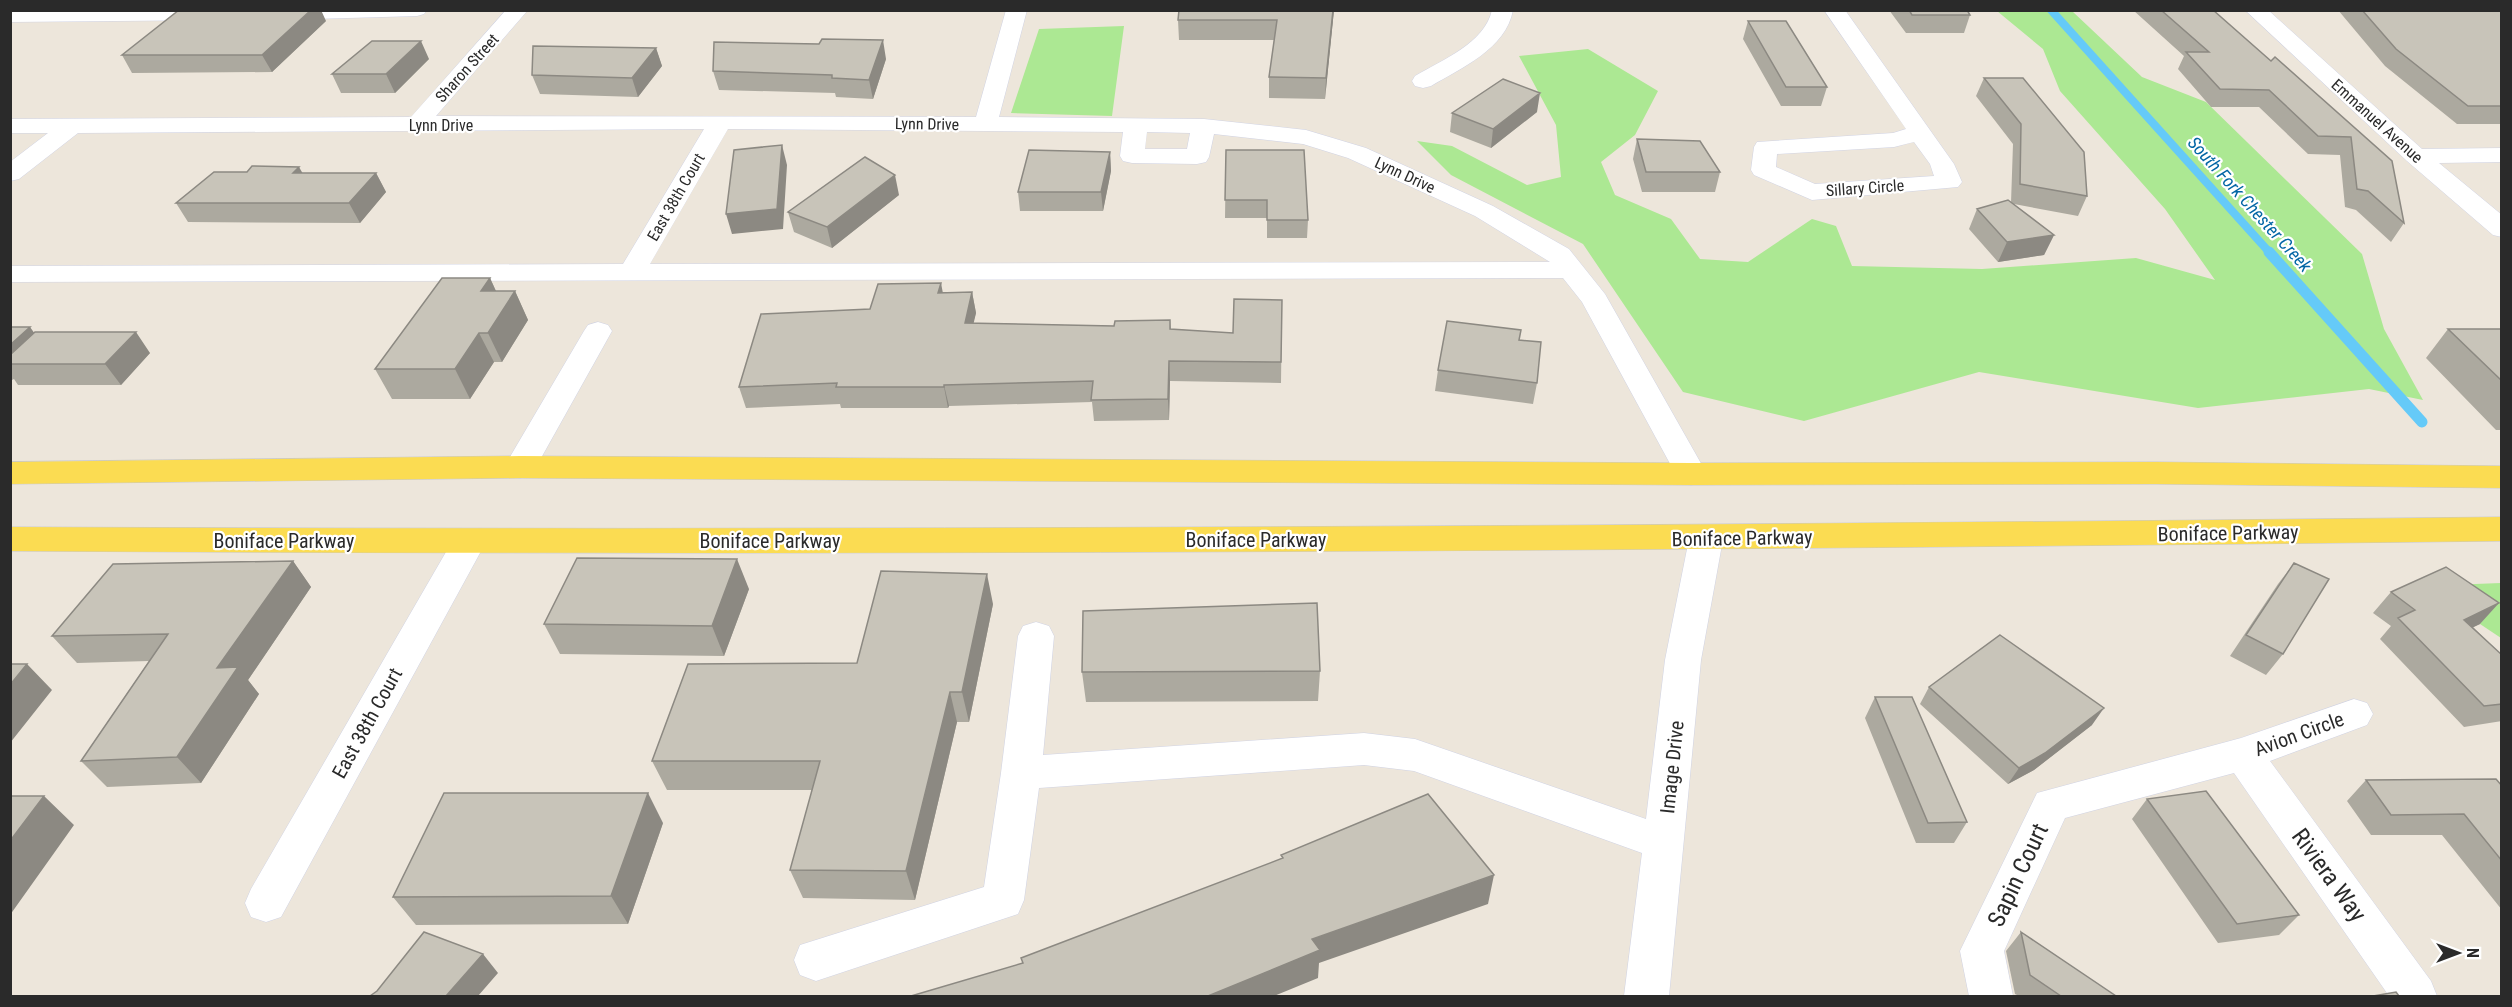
<svg xmlns="http://www.w3.org/2000/svg" width="2512" height="1007" font-family="'Roboto Condensed',sans-serif">
  <rect width="100%" height="100%" fill="#ede6db"/>
  <path fill="#ace893" d="M 1997,11 L 2072,11 L 2142,77 L 2206,102 L 2362,254 L 2384,329 L 2423,400 L 2369,389 L 2198,408 L 1979,372 L 1804,421 L 1683,392 L 1583,244 L 1451,175 L 1417,141 L 1452,146 L 1527,185 L 1561,177 L 1556,125 L 1519,56 L 1588,49 L 1658,91 L 1635,135 L 1601,162 L 1615,195 L 1671,219 L 1700,259 L 1748,262 L 1812,219 L 1836,226 L 1852,266 L 1982,269 L 2136,258 L 2215,280 L 2165,209 L 2060,91 L 2043,49 Z
    M 1124,26 L 1112,116 L 1011,113 L 1039,29 Z
    M 2501,583 L 2501,638 L 2423,586 Z"/>
  <g fill="none" stroke-linecap="round" stroke-linejoin="round">
    <path stroke="#65caf8" stroke-width="8" d="M 2051,10 L 2270,253"/>
    <path stroke="#65caf8" stroke-width="11" d="M 2269,252 L 2422,422"/>
    <g stroke="#d0d3e4" stroke-width="1">
      <path id="minor" d="M 228,10 L 230,14 L 227,18 L 220,20 L 10,22 L 10,12 L 17,11 Z
        M 270,10 L 427,10 L 424,14 L 417,16 L 278,20 L 271,18 L 268,14 Z
        M 506,10 L 528,10 L 436,116 L 976,117 L 1006,10 L 1027,10 L 999,117 L 1204,119 L 1306,130 L 1366,148 L 1493,206 L 1569,249 L 1605,294 L 1707,474 L 1702,482 L 1691,485 L 1680,482 L 1582,302 L 1563,278 L 10,282 L 10,266 L 623,264 L 704,129 L 78,133 L 19,179 L 10,181 L 10,162 L 48,133 L 10,133 L 10,119 L 411,117 ZM 728,129 L 1123,132 L 1120,156 L 1123,161 L 1132,163 L 1197,164 L 1206,162 L 1209,157 L 1214,134 L 1303,144 L 1348,158 L 1475,216 L 1550,262 L 650,264 ZM 1147,132 L 1190,133 L 1187,149 L 1145,149 Z
        M 1492,10 L 1513,10 C 1506,49 1461,68 1431,86 L 1423,88 L 1415,86 L 1412,81 L 1415,76 C 1442,60 1485,43 1492,10 Z
        M 1824,10 L 1845,10 L 1954,164 L 1962,182 L 1958,187 L 1812,200 L 1754,175 L 1751,170 L 1754,147 L 1757,142 L 1893,133 L 1906,129 ZM 1914,142 L 1930,164 L 1934,176 L 1815,184 L 1776,167 L 1777,154 L 1894,147 Z
        M 2245,10 L 2268,10 L 2422,149 L 2502,148 L 2502,162 L 2439,163 L 2502,215 L 2502,237 L 2493,235 L 2407,161 Z
        M 598,322 L 608,325 L 612,331 L 536,467 L 531,475 L 520,478 L 509,475 L 504,467 L 584,331 L 588,325 Z
        M 1706,527 L 1718,530 L 1723,539 L 1701,660 L 1669,996 L 1624,996 L 1642,853 L 1414,771 L 1364,765 L 1039,788 L 1024,900 L 1018,914 L 816,981 L 800,975 L 794,960 L 800,945 L 984,887 L 1001,773 L 1018,636 L 1023,626 L 1036,622 L 1049,626 L 1054,636 L 1043,755 L 1364,733 L 1415,739 L 1646,819 L 1665,660 L 1689,539 L 1694,530 Z
        M 469,530 L 481,533 L 486,542 L 281,917 L 266,922 L 251,917 L 245,903 L 251,889 L 457,533 Z
        M 2354,699 L 2367,703 L 2373,714 L 2367,725 L 2270,761 L 2431,981 L 2437,996 L 2389,996 L 2234,773 L 2065,818 L 2004,951 L 2013,996 L 1969,996 L 1960,951 L 2037,793 L 2241,738 Z"/>
    </g>
    <g stroke="#c8c8c8" stroke-width="1">
      <path id="major" d="M 520,456 L 1691,463 L 2156,462 L 2502,466 L 2502,488 L 2156,484 L 1691,485 L 520,478 L 10,484 L 10,462 Z
        M 2502,517 L 2502,541 C 1671,551 841,556 10,551 L 10,527 C 841,531 1671,526 2502,517 Z"/>
    </g>
    <use href="#minor" fill="#fff" fill-rule="evenodd"/>
    <use href="#major" fill="#fbdc52" fill-rule="evenodd"/>
  </g>
  <path fill="#aca99f" d="M 569,10 L 614,10 L 612,12 L 569,12 Z
    M 1179,10 L 1334,10 L 1325,99 L 1269,98 L 1269,77 L 1274,40 L 1179,40 L 1178,20 Z
    M 1889,10 L 1967,10 L 1970,15 L 1964,33 L 1906,33 Z
    M 2133,10 L 2213,10 L 2271,61 L 2392,161 L 2404,223 L 2391,242 L 2356,210 L 2345,207 L 2340,155 L 2308,154 L 2259,107 L 2211,107 L 2178,69 L 2184,56 Z
    M 2338,10 L 2502,10 L 2502,124 L 2457,124 L 2385,66 Z
    M 326,21 L 272,72 L 132,73 L 122,55 Z
    M 1748,21 L 1827,87 L 1821,106 L 1781,106 L 1743,39 Z
    M 656,48 L 662,66 L 638,97 L 540,94 L 532,75 Z
    M 429,59 L 395,93 L 341,93 L 332,74 Z
    M 886,59 L 873,99 L 836,97 L 835,93 L 719,90 L 713,71 Z
    M 1984,78 L 2087,196 L 2078,216 L 2014,204 L 2054,235 L 2044,255 L 1998,262 L 1969,229 L 1977,209 L 2011,203 L 2013,144 L 1976,96 Z
    M 1537,112 L 1491,148 L 1450,132 L 1452,113 Z
    M 1637,139 L 1720,172 L 1715,192 L 1642,192 L 1633,159 Z
    M 1226,150 L 1308,220 L 1307,238 L 1267,238 L 1267,218 L 1225,218 Z
    M 1110,152 L 1111,171 L 1103,211 L 1020,211 L 1018,192 Z
    M 302,173 L 376,173 L 386,192 L 360,223 L 188,222 L 176,203 Z
    M 899,195 L 832,248 L 794,232 L 788,212 Z
    M 490,278 L 496,291 L 515,291 L 528,320 L 502,362 L 494,362 L 470,399 L 392,399 L 375,369 Z
    M 943,292 L 972,292 L 976,313 L 973,323 L 1114,326 L 1170,320 L 1171,329 L 1233,333 L 1282,300 L 1281,383 L 1170,381 L 1169,420 L 1094,421 L 1092,402 L 949,406 L 948,408 L 841,408 L 840,404 L 746,408 L 739,387 L 870,309 Z
    M 10,327 L 34,333 L 150,353 L 121,385 L 18,385 L 14,379 L 10,381 Z
    M 2448,329 L 2502,329 L 2502,430 L 2496,430 L 2426,358 Z
    M 1519,340 L 1537,383 L 1533,404 L 1435,391 L 1438,370 Z
    M 293,561 L 311,587 L 248,680 L 259,694 L 201,783 L 107,787 L 81,761 L 149,661 L 77,663 L 52,636 Z
    M 2294,563 L 2283,654 L 2266,675 L 2230,656 L 2278,584 Z
    M 749,589 L 724,656 L 560,654 L 544,624 Z
    M 2391,592 L 2480,624 L 2473,627 L 2502,655 L 2502,721 L 2464,727 L 2380,639 L 2391,626 L 2373,613 Z
    M 993,604 L 969,722 L 957,722 L 915,900 L 803,898 L 790,870 L 812,790 L 667,790 L 652,761 L 857,663 Z
    M 1320,671 L 1318,701 L 1086,702 L 1082,672 Z
    M 1929,687 L 2092,725 L 2034,770 L 2008,784 L 1920,704 Z
    M 1875,697 L 1967,822 L 1954,843 L 1916,843 L 1865,718 Z
    M 2366,780 L 2502,786 L 2502,910 L 2442,835 L 2371,835 L 2347,801 Z
    M 2147,799 L 2299,915 L 2279,935 L 2218,943 L 2132,819 Z
    M 663,823 L 628,924 L 416,925 L 393,897 Z
    M 2021,932 L 2116,996 L 2019,996 L 2015,994 L 2006,951 Z"/>
  <path fill="#8c8982" d="M 311,10 L 321,10 L 326,21 L 272,72 L 262,55 Z
    M 1333,10 L 1334,10 L 1325,99 L 1326,78 Z
    M 883,40 L 886,59 L 873,99 L 869,80 Z
    M 421,41 L 429,59 L 395,93 L 386,74 Z
    M 656,48 L 662,66 L 638,97 L 632,78 Z
    M 1540,93 L 1537,112 L 1491,148 L 1493,129 Z
    M 782,145 L 787,165 L 783,229 L 732,234 L 726,214 Z
    M 1110,152 L 1111,171 L 1103,211 L 1101,192 Z
    M 299,167 L 310,186 L 293,173 Z
    M 376,173 L 386,192 L 360,223 L 349,203 Z
    M 895,175 L 899,195 L 832,248 L 827,227 Z
    M 2054,235 L 2044,255 L 1998,262 L 2007,242 Z
    M 490,278 L 503,307 L 481,291 Z
    M 941,283 L 945,304 L 938,293 Z
    M 515,291 L 528,320 L 502,362 L 488,333 Z
    M 972,292 L 976,313 L 969,343 L 965,323 Z
    M 30,327 L 45,348 L 10,364 L 10,345 Z
    M 136,332 L 150,353 L 121,385 L 105,364 Z
    M 479,333 L 494,362 L 470,399 L 455,369 Z
    M 1169,361 L 1170,381 L 1169,420 L 1168,399 Z
    M 944,385 L 949,406 L 948,408 L 944,387 Z
    M 737,559 L 749,589 L 724,656 L 712,626 Z
    M 293,561 L 311,587 L 248,680 L 259,694 L 201,783 L 177,757 L 217,668 Z
    M 987,574 L 993,604 L 969,722 L 962,692 Z
    M 2499,603 L 2480,624 L 2445,641 L 2464,620 Z
    M 27,664 L 52,690 L 10,743 L 10,685 Z
    M 950,692 L 957,722 L 915,900 L 906,871 Z
    M 2104,708 L 2092,725 L 2034,770 L 2008,784 L 2019,768 Z
    M 648,793 L 663,823 L 628,924 L 611,896 Z
    M 44,796 L 74,825 L 10,915 L 10,841 Z
    M 1494,875 L 1488,904 L 1319,963 L 1318,978 L 1274,996 L 1208,996 L 1312,939 Z
    M 483,954 L 498,973 L 478,996 L 446,996 Z"/>
  <path fill="#c8c4b9" stroke="#8c8982" stroke-width="1.5" d="M 179,10 L 311,10 L 262,55 L 122,55 Z
    M 1179,10 L 1333,10 L 1326,78 L 1269,77 L 1277,20 L 1178,20 Z
    M 1909,10 L 1967,10 L 1970,15 L 1912,15 Z
    M 2161,10 L 2213,10 L 2271,61 L 2275,57 L 2392,161 L 2404,223 L 2368,191 L 2357,189 L 2351,137 L 2318,136 L 2269,90 L 2220,89 L 2186,52 L 2209,52 Z
    M 2362,10 L 2502,10 L 2502,106 L 2468,106 L 2396,49 Z
    M 1748,21 L 1786,21 L 1827,87 L 1786,87 Z
    M 822,39 L 883,40 L 869,80 L 832,78 L 832,75 L 713,71 L 714,42 L 819,44 Z
    M 372,41 L 421,41 L 386,74 L 332,74 Z
    M 533,46 L 656,48 L 632,78 L 532,75 Z
    M 1984,78 L 2023,78 L 2084,152 L 2087,196 L 2020,184 L 2021,124 Z
    M 1503,79 L 1540,93 L 1493,129 L 1452,113 Z
    M 1637,139 L 1700,141 L 1720,172 L 1646,172 Z
    M 782,145 L 777,209 L 726,214 L 734,150 Z
    M 1029,150 L 1110,152 L 1101,192 L 1018,192 Z
    M 1226,150 L 1304,150 L 1308,220 L 1267,220 L 1267,200 L 1225,200 Z
    M 865,157 L 895,175 L 827,227 L 788,212 Z
    M 252,166 L 299,167 L 293,173 L 376,173 L 349,203 L 176,203 L 214,172 L 247,172 Z
    M 2008,200 L 2054,235 L 2007,242 L 1977,209 Z
    M 442,278 L 490,278 L 481,291 L 515,291 L 488,333 L 479,333 L 455,369 L 375,369 Z
    M 941,283 L 938,293 L 972,292 L 965,323 L 1114,326 L 1115,321 L 1170,320 L 1170,329 L 1233,333 L 1234,299 L 1282,300 L 1281,362 L 1169,361 L 1168,399 L 1091,400 L 1093,381 L 944,385 L 944,387 L 836,387 L 837,383 L 739,387 L 761,314 L 870,309 L 878,284 Z
    M 1447,321 L 1521,330 L 1519,340 L 1541,342 L 1537,383 L 1438,370 Z
    M 10,327 L 30,327 L 10,345 Z
    M 2448,329 L 2502,329 L 2502,381 Z
    M 35,332 L 136,332 L 105,364 L 10,364 L 10,355 Z
    M 577,558 L 737,559 L 712,626 L 544,624 Z
    M 293,561 L 217,668 L 238,667 L 177,757 L 81,761 L 168,634 L 52,636 L 113,564 Z
    M 2294,563 L 2329,579 L 2283,654 L 2246,635 Z
    M 2446,567 L 2499,603 L 2464,620 L 2502,655 L 2502,704 L 2484,706 L 2398,618 L 2415,610 L 2391,592 Z
    M 881,571 L 987,574 L 962,692 L 950,692 L 906,871 L 790,870 L 820,761 L 652,761 L 688,664 L 857,663 Z
    M 1317,603 L 1320,671 L 1082,672 L 1083,611 Z
    M 2000,635 L 2104,708 L 2045,753 L 2019,768 L 1929,687 Z
    M 10,664 L 27,664 L 10,685 Z
    M 1875,697 L 1912,697 L 1967,822 L 1928,823 Z
    M 2496,779 L 2502,786 L 2502,861 L 2464,814 L 2391,815 L 2366,780 Z
    M 2206,791 L 2299,915 L 2237,924 L 2147,799 Z
    M 444,793 L 648,793 L 611,896 L 393,897 Z
    M 1428,794 L 1494,875 L 1312,939 L 1320,950 L 1208,996 L 911,996 L 1023,963 L 1021,958 L 1283,858 L 1281,855 Z
    M 10,796 L 44,796 L 10,841 Z
    M 424,932 L 483,954 L 446,996 L 370,996 L 377,991 Z
    M 2021,932 L 2116,996 L 2061,996 L 2030,975 Z
    M 2396,992 L 2399,996 L 2373,996 Z"/>
  <g text-anchor="middle" dominant-baseline="central" stroke-width="4.5" stroke-linejoin="round" paint-order="stroke">
    <g font-size="16" fill="#2a2a2a" stroke="#fff">
      <text transform="translate(467 68) rotate(-48)">Sharon Street</text>
      <text transform="translate(2377 121) rotate(42)">Emmanuel Avenue</text>
      <text transform="translate(927 124) rotate(1)">Lynn Drive</text>
      <text x="441" y="125">Lynn Drive</text>
      <text transform="translate(1405 175) rotate(25)">Lynn Drive</text>
      <text transform="translate(1865 188) rotate(-4)">Sillary Circle</text>
      <text transform="translate(676 197) rotate(-60)">East 38th Court</text>
    </g>
    <g font-size="18" font-style="italic" fill="#0366a5" stroke="#fff">
      <text transform="translate(2250 204) rotate(48)">South Fork Chester Creek</text>
    </g>
    <g font-size="20" fill="#2a2a2a" stroke="#fff">
      <text transform="translate(2228 533) rotate(-1)">Boniface Parkway</text>
      <text transform="translate(1742 538) rotate(-1)">Boniface Parkway</text>
      <text x="1256" y="540">Boniface Parkway</text>
      <text x="284" y="541">Boniface Parkway</text>
      <text x="770" y="541">Boniface Parkway</text>
      <text transform="translate(367 723) rotate(-61)">East 38th Court</text>
      <text transform="translate(2299 734) rotate(-20)">Avion Circle</text>
      <text transform="translate(1672 767) rotate(-84)">Image Drive</text>
    </g>
    <g font-size="24" fill="#2a2a2a" stroke="#fff">
      <text transform="translate(2018 875) rotate(-65)">Sapin Court</text>
      <text transform="translate(2329 875) rotate(54)">Riviera Way</text>
    </g>
  </g>
  <rect width="2512" height="1007" fill="none" stroke="#2a2a2a" stroke-width="24"/>
  <g transform="translate(2458 953) rotate(90)" stroke="#ffffff" stroke-width="4.5" paint-order="stroke">
  <path d="M0-4.5L10 22L0 15L-10 22Z" fill="#2a2a2a"/>
  <text y="-9" font-size="16" font-weight="bold" text-anchor="middle" fill="#2a2a2a">N</text>
  </g>
</svg>
